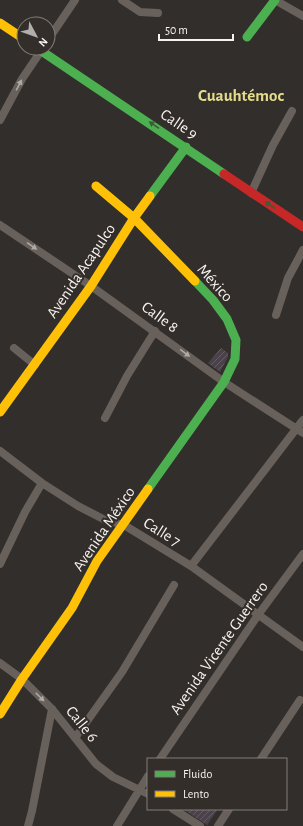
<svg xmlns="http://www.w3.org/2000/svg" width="303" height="826" font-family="'Alegreya Sans',sans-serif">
  <defs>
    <pattern id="building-hatch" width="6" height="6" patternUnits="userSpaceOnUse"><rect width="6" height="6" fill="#4a414a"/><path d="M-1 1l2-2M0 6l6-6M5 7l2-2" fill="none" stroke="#655d64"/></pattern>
  </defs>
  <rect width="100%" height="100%" fill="#312e2b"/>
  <path fill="url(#building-hatch)" d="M 221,348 L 228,353 L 228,357 L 220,372 L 208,363 Z
    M 183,809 L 218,809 L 207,825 Z"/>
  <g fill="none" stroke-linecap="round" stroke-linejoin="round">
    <path stroke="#68605a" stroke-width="8" d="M 122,0 L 140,12 L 158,13
      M 275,0 L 303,16
      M 48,40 L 75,0
      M 0,120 L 22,79 L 43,48
      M 251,193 L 273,145 L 292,111
      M 0,225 L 91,286 L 224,382 L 303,433
      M 276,315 L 288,278 L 303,250
      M 14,348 L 35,365
      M 105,418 L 127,376 L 155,331
      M 0,451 L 42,483 L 78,506 L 105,520 L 124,525 L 191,566 L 303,647
      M 0,564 L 25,512 L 42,483
      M 191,566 L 303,420
      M 0,663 L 22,679 L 52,709 L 96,764 L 113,777 L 148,794
      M 75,738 L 122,672 L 174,585
      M 160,759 L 258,615 L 303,554
      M 261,759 L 300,700
      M 173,809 L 200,826
      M 28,826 L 32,811 L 52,709
      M 117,826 L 148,776
      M 218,826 L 229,809"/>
    <path stroke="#4caf50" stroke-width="9" d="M 247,37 L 275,0
      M 37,48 L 224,174
      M 150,196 L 186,147
      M 148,489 L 224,382 L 235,359 L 236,340 L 227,319 L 213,300 L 195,281"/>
    <path stroke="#ffc107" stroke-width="9" d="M 0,23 L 24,39
      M 96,186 L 134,218 L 195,281
      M 0,412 L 91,286 L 134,218 L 150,196
      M 0,714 L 22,679 L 72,608 L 97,561 L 148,489"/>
    <path stroke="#c62828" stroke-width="9" d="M 224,174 L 303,227"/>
  </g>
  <defs><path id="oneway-solid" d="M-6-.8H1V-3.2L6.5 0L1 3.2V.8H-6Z"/></defs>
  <g fill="#b0aaa5">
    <use href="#oneway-solid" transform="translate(19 85) rotate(-62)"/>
    <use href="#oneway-solid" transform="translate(32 246) rotate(34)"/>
    <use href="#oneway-solid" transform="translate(185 353) rotate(36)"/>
    <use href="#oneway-solid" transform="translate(40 697) rotate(45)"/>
  </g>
  <g fill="#3c5b37">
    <use href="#oneway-solid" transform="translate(154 125) rotate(-146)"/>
    <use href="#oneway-solid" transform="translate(270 205) rotate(-147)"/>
  </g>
  <g text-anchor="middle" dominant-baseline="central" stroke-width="4" stroke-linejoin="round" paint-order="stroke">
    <g font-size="16" fill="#f7f3f0" stroke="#332e29">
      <text transform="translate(179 124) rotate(34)">Calle 9</text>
      <text transform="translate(81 271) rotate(-56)">Avenida Acapulco</text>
      <text transform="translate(215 283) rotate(48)">México</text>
      <text transform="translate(160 317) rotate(36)">Calle 8</text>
      <text transform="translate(104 529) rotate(-56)">Avenida México</text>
      <text transform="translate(162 532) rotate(32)">Calle 7</text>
      <text transform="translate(219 648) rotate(-55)">Avenida Vicente Guerrero</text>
      <text transform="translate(82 724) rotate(51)">Calle 6</text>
    </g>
    <g font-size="17" font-weight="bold" fill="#e3dc8d" stroke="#332e29">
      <text x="241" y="95">Cuauhtémoc</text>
    </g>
  </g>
  <rect x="147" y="758" width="140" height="52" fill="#332e29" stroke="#817d79"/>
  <rect x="155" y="771" width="20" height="6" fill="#4caf50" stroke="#817d79"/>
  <text x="183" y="778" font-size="12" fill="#f7f3f0">Fluido</text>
  <rect x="155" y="791" width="20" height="6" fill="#ffc107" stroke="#817d79"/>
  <text x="183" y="798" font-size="12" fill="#f7f3f0">Lento</text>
  <g transform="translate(36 36) rotate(131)"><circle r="19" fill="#332e29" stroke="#817d79"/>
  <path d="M0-3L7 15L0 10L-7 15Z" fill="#b2aeab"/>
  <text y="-6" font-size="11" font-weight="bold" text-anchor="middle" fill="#f7f3f0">N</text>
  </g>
  <path d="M159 34v6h74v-6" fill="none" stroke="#f7f3f0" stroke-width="2"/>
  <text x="165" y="34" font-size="12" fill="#f7f3f0" stroke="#332e29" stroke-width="3" paint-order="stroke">50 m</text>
</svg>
